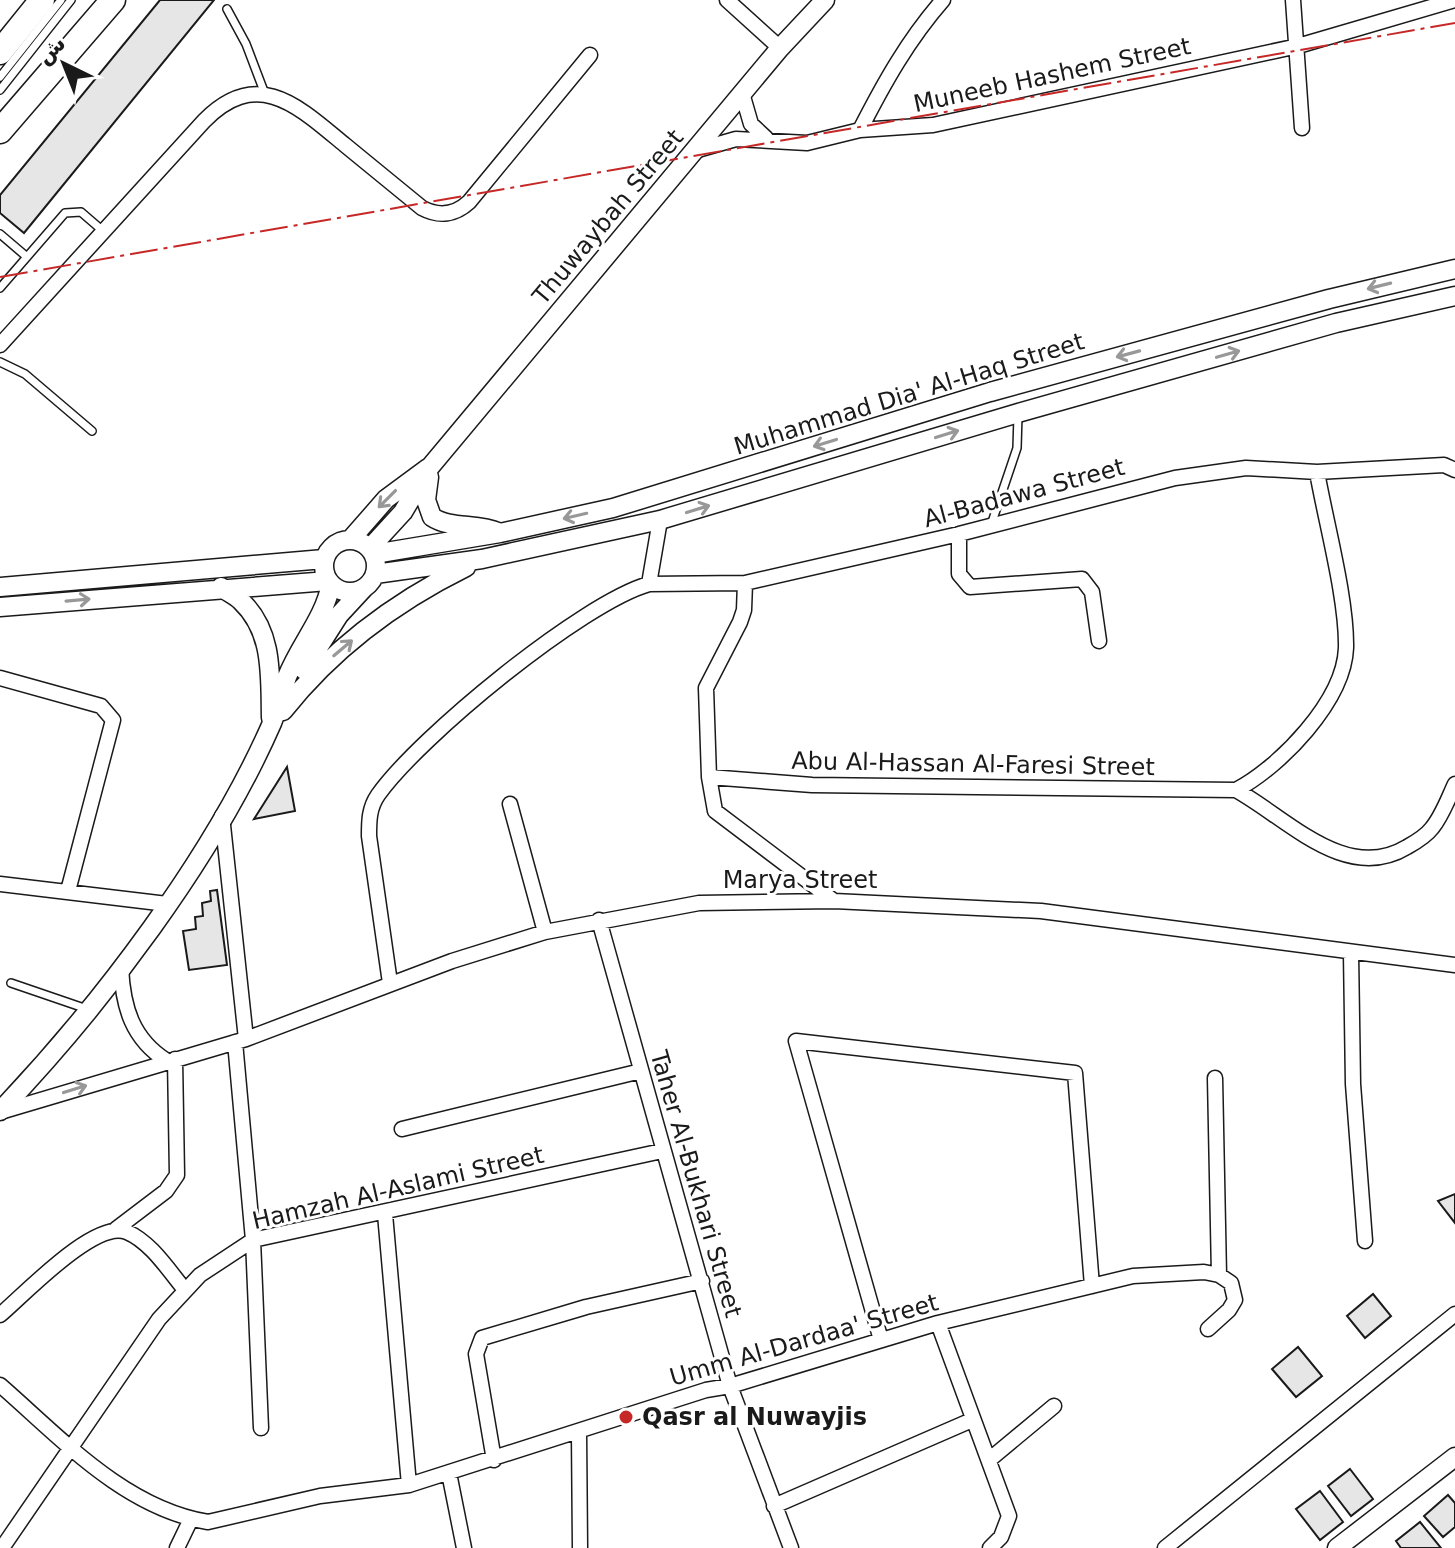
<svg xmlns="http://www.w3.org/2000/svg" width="1455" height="1548" font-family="'DejaVu Sans',Vazirmatn,sans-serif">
  <rect width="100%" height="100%" fill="#fff"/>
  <path fill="#e6e6e6" stroke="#1a1a1a" stroke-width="2" d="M 160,0 L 214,0 L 24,233 L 0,213 L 0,195 Z
    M 287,767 L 295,811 L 254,819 Z
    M 217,890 L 227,965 L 189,970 L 183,931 L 196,929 L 195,917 L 203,916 L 202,903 L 211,901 L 210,891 Z
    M 1455,1194 L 1455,1223 L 1438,1201 Z
    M 1373,1294 L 1391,1316 L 1365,1338 L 1347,1316 Z
    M 1298,1347 L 1322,1376 L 1296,1397 L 1272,1369 Z
    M 1350,1469 L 1373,1499 L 1351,1516 L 1328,1486 Z
    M 1320,1491 L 1343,1522 L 1320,1540 L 1296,1509 Z
    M 1448,1495 L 1455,1503 L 1455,1527 L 1443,1537 L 1424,1516 Z
    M 1420,1522 L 1441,1548 L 1401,1548 L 1396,1541 Z"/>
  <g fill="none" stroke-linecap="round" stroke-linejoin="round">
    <g stroke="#1a1a1a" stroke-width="10">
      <path id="lane" d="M 227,9 L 246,44 L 265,94
        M 0,77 L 61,0
        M 0,90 L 71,0
        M 0,234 L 27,257
        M 0,288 L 65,213 L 81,212 L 103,231
        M 0,362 L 25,374 L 92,431
        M 991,525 L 1017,448 L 1018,415
        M 11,983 L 87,1009"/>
    </g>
    <g stroke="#1a1a1a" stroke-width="17">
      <path id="street" d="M 727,0 L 780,48
        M 1293,0 L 1302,128
        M 742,93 L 751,124 L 766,138
        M 860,130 C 884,83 908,40 943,0
        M 694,151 L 736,139 L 807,143 L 860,130 L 933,125 L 1298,46 L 1455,0
        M 0,345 L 204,121 C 258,66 299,107 345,145 C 371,166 396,187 422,208 C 439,217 455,215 469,202 L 590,55
        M 660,520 L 649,584 L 745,583 L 744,610 L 740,622 L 706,688 L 709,777 L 812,785 L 1236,790 C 1280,767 1344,701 1346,648 C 1347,599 1326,523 1317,472
        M 959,534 L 959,574 L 970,587 L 1082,579 L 1092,592 L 1099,641
        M 745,583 L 959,534 L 1175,478 L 1246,468 L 1317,472 L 1444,465 L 1455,470
        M 0,678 L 101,706 L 113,720 L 68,891
        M 709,777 L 715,811 L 834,901
        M 1236,790 C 1287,818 1346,884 1407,847 C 1416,842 1426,836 1432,828 C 1442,816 1448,799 1455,784
        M 510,804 L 545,932
        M 222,816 L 246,1039
        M 0,884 L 167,904
        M 599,920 L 730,1386 L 791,1548
        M 1351,953 L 1353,1084 L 1365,1241
        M 121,968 C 123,1007 132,1039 167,1061
        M 390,983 L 369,836 C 369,821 369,808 378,795 C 419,737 582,603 649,584
        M 235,1042 L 253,1240 L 261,1428
        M 1215,1078 L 1219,1275
        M 0,1112 L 246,1039 L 452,961 L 545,932 L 699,903 L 834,901 L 1041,911 L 1455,965
        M 402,1129 L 641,1071
        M 385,1214 L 409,1485
        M 116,1229 L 166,1191 L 177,1175 L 175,1059
        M 0,1315 C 25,1294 95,1219 127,1232 C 151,1242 169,1271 185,1290
        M 938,1323 L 1009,1516 L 1001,1537 L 990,1548
        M 881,1340 L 796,1041 L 1075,1073 L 1092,1286
        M 0,1385 C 61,1438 124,1508 208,1522 L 320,1496 L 409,1485 L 706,1390 L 730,1386 L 938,1323 L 1133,1276 L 1204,1272 L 1219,1275 L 1231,1283 L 1235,1300 L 1229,1310 L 1208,1329
        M 579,1433 L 580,1548
        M 494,1460 L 476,1354 L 482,1338 L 586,1307 L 702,1281
        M 989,1460 L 1054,1406
        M 449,1473 L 464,1548
        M 774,1506 L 972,1420
        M 2,1548 L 159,1319 L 200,1275 L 253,1240 L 662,1151
        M 177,1548 L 191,1519
        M 1165,1548 L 1455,1314"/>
    </g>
    <g stroke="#1a1a1a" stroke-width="21">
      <path id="secondary" d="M 429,477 L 426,500 L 432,517 C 450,529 478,523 498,532
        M 351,539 L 386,499 L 428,468
        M324 566a26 26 0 1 1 52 0a26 26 0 1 1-52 0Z
        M 370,548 L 403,512 L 430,467 L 780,48 L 825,0
        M 374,554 L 500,533 L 613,508 L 990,392 L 1329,299 L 1455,269
        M 375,574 L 482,559 L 660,520 L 1018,413 L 1336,323 L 1455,296
        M 0,587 L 324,559
        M 221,587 C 227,592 235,595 241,601 C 274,632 270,677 271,718
        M 0,607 L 328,581
        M 304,670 L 339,615 L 364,588
        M 283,711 C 332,649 395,602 466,567
        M 0,1111 C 101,1005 213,858 272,723 C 278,708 282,692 287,677 C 300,644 324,619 331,584
        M 1337,1548 L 1455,1457"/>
    </g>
    <g stroke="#1a1a1a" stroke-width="27">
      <path id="highway" d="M 0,52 L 42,0
        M 0,131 L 113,0"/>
    </g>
    <use href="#lane" stroke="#fff" stroke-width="7"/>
    <use href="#street" stroke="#fff" stroke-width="14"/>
    <use href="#secondary" stroke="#fff" stroke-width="18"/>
    <use href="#highway" stroke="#fff" stroke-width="24"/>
    <path stroke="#c62828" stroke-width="2" stroke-dasharray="28 6 4 6" stroke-linecap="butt" d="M 0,277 L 1455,23"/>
  </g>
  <defs><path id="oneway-shaft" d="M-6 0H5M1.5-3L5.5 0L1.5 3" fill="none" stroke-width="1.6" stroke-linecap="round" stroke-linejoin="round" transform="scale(2)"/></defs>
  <g stroke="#989898">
    <use href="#oneway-shaft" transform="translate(1379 286) rotate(166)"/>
    <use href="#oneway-shaft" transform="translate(1128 354) rotate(165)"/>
    <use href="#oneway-shaft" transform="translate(1228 354) rotate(-16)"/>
    <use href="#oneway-shaft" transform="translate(947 434) rotate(-17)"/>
    <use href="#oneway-shaft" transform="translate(825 443) rotate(163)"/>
    <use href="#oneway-shaft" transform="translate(387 499) rotate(135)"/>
    <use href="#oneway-shaft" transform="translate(698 509) rotate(-17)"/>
    <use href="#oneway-shaft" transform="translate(575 516) rotate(167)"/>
    <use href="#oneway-shaft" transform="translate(78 600) rotate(-5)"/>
    <use href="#oneway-shaft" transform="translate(343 648) rotate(-40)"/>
    <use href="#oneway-shaft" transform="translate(75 1089) rotate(-17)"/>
  </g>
  <circle fill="#c62828" stroke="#fff" stroke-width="3" cx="626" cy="1417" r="8"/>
  <g text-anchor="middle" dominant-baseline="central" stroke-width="6" stroke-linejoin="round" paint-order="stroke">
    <g font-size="24" fill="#1a1a1a" stroke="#fff">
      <text transform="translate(1052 75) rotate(-12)">Muneeb Hashem Street</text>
      <text transform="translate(608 217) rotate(-50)">Thuwaybah Street</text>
      <text transform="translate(909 394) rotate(-17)">Muhammad Dia' Al-Haq Street</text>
      <text transform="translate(1024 493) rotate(-15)">Al-Badawa Street</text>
      <text transform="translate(973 764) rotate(1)">Abu Al-Hassan Al-Faresi Street</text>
      <text x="800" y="880">Marya Street</text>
      <text transform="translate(696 1184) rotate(74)">Taher Al-Bukhari Street</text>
      <text transform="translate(398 1188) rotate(-13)">Hamzah Al-Aslami Street</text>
      <text transform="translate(804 1340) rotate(-16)">Umm Al-Dardaa' Street</text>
    </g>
    <g font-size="24" font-weight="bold" fill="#1a1a1a" stroke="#fff" text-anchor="start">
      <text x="642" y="1417">Qasr al Nuwayjis</text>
    </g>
  </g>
  <g transform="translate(64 64) rotate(317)" stroke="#ffffff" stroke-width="6" paint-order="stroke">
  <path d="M0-6L14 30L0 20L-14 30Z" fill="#1a1a1a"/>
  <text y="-12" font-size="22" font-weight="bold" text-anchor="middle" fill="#1a1a1a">ش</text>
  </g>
</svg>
